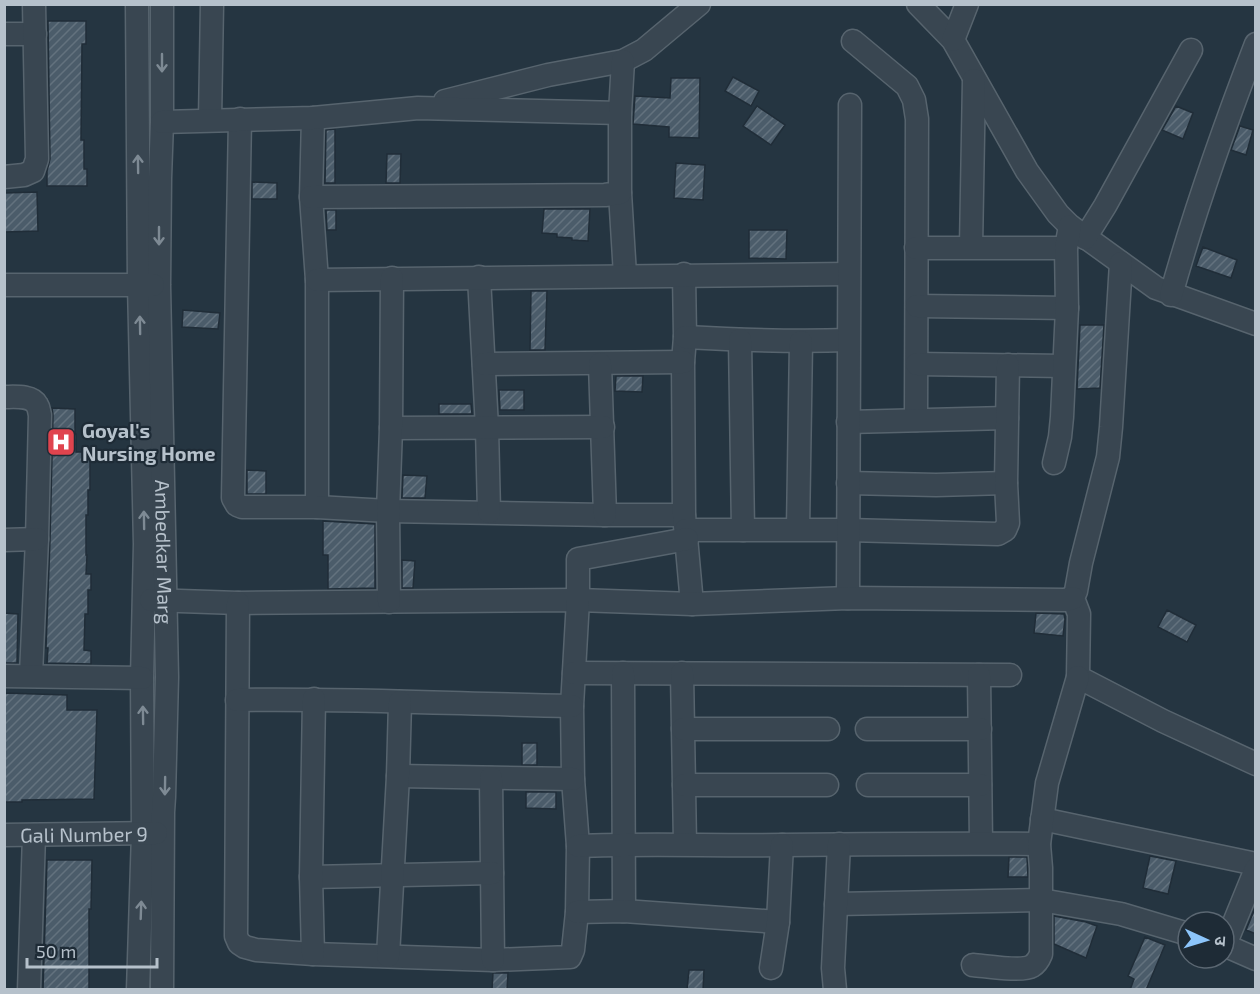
<svg xmlns="http://www.w3.org/2000/svg" width="1260" height="994" font-family="'Exo 2','Noto Sans Devanagari',sans-serif">
  <defs>
    <pattern id="building-hatch" width="6" height="6" patternUnits="userSpaceOnUse" patternTransform="scale(1.5)"><rect width="6" height="6" fill="#4b5c6a"/><path d="M-1 1l2-2M0 6l6-6M5 7l2-2" fill="none" stroke="#63727e"/></pattern>
  </defs>
  <rect width="100%" height="100%" fill="#253541"/>
  <path fill="url(#building-hatch)" stroke="#202d38" stroke-width="1.5" d="M 48,21 L 86,21 L 86,44 L 82,44 L 81,140 L 84,140 L 84,169 L 87,169 L 87,186 L 47,186 L 47,171 L 50,159 Z
    M 733,77 L 759,91 L 751,106 L 725,91 Z
    M 671,78 L 700,78 L 699,138 L 669,137 L 669,127 L 633,124 L 635,96 L 670,98 Z
    M 757,106 L 785,125 L 771,145 L 743,126 Z
    M 1176,106 L 1193,113 L 1183,139 L 1162,130 Z
    M 1240,126 L 1253,130 L 1246,155 L 1231,150 Z
    M 335,129 L 335,183 L 325,183 L 326,130 Z
    M 387,154 L 401,154 L 400,183 L 386,183 Z
    M 676,163 L 705,165 L 703,200 L 674,198 Z
    M 252,182 L 277,183 L 277,199 L 252,199 Z
    M 37,192 L 38,231 L 4,232 L 4,193 Z
    M 544,209 L 590,209 L 588,241 L 572,240 L 572,238 L 557,237 L 557,234 L 542,233 Z
    M 326,210 L 336,210 L 336,230 L 327,230 Z
    M 749,230 L 787,230 L 786,259 L 749,258 Z
    M 1203,247 L 1237,260 L 1231,278 L 1196,266 Z
    M 531,291 L 547,291 L 545,350 L 530,350 Z
    M 183,310 L 220,313 L 218,329 L 182,327 Z
    M 1080,325 L 1104,325 L 1100,388 L 1077,389 Z
    M 616,376 L 643,376 L 642,392 L 615,391 Z
    M 499,390 L 524,390 L 524,410 L 500,410 Z
    M 439,404 L 471,404 L 472,414 L 439,414 Z
    M 52,408 L 75,409 L 75,434 L 76,434 L 76,452 L 90,452 L 90,490 L 88,490 L 88,515 L 86,515 L 86,555 L 87,555 L 86,574 L 91,574 L 91,590 L 88,590 L 88,614 L 85,614 L 84,650 L 91,651 L 91,664 L 47,663 L 48,648 L 46,648 L 50,540 L 53,415 Z
    M 247,470 L 266,471 L 266,494 L 247,494 Z
    M 403,475 L 427,476 L 425,498 L 402,498 Z
    M 323,521 L 375,524 L 375,588 L 328,589 L 328,555 L 323,555 Z
    M 402,560 L 415,561 L 413,588 L 402,588 Z
    M 1167,610 L 1196,625 L 1187,642 L 1158,627 Z
    M 4,613 L 18,614 L 17,663 L 4,663 Z
    M 1036,613 L 1064,614 L 1065,619 L 1063,636 L 1034,633 Z
    M 4,693 L 67,695 L 67,710 L 97,710 L 94,799 L 22,800 L 22,802 L 4,802 Z
    M 522,743 L 537,743 L 537,765 L 522,765 Z
    M 526,792 L 556,792 L 556,809 L 526,808 Z
    M 1150,856 L 1176,861 L 1168,894 L 1143,888 Z
    M 1009,857 L 1027,857 L 1028,877 L 1008,877 Z
    M 47,860 L 92,860 L 91,909 L 89,909 L 89,990 L 43,990 Z
    M 1256,906 L 1256,934 L 1246,930 Z
    M 1054,916 L 1086,922 L 1097,926 L 1086,958 L 1054,944 Z
    M 1145,937 L 1165,945 L 1146,990 L 1130,990 L 1134,979 L 1128,976 Z
    M 689,970 L 704,970 L 703,990 L 687,990 Z
    M 493,973 L 508,973 L 507,990 L 492,990 Z"/>
  <g fill="none" stroke-linecap="round" stroke-linejoin="round">
    <g stroke="#57646e" stroke-width="25">
      <g id="minor">
        <path d="M 137,4 L 139,285 L 145,544 L 142,678 L 143,833 L 138,990"/>
        <path id="s1" d="M 162,4 L 162,122 L 160,178 L 159,285 L 167,677 L 164,797 L 163,812 L 162,990"/>
        <path d="M 918,4 L 953,40 L 1027,171 L 1058,214 L 1070,226 L 1156,288 L 1256,324"/>
        <path d="M 4,34 L 35,34"/>
        <path d="M 953,40 L 967,4"/>
        <path d="M 853,41 L 907,86 L 914,100 L 917,119 L 916,420"/>
        <path d="M 445,101 L 548,75 L 623,61 L 644,50 L 699,4"/>
        <path d="M 313,118 L 311,197 L 317,280 L 317,507"/>
        <path d="M 240,119 L 233,498 L 237,505 L 242,507 L 317,507 L 388,511 L 605,515 L 684,515"/>
        <path d="M 210,120 L 212,4"/>
        <path d="M 162,122 L 313,118 L 418,108 L 620,113"/>
        <path d="M 4,177 L 24,175 L 33,171 L 37,159 L 34,4"/>
        <path d="M 620,193 L 625,275"/>
        <path d="M 311,197 L 605,195 L 620,193 L 620,113 L 623,61"/>
        <path d="M 1085,238 L 1105,206 L 1191,50"/>
        <path d="M 971,247 L 974,80"/>
        <path d="M 916,248 L 1066,248"/>
        <path d="M 1121,263 L 1111,427 L 1108,457 L 1081,563 L 1076,591 L 1073,598 L 1079,614 L 1078,677 L 1163,721 L 1256,764"/>
        <path d="M 684,274 L 685,337 L 683,362 L 684,515 L 692,604"/>
        <path d="M 479,277 L 487,428 L 489,512"/>
        <path d="M 317,280 L 848,274"/>
        <path d="M 4,285 L 153,285"/>
        <path d="M 1171,295 C 1195,209 1224,127 1256,44"/>
        <path d="M 917,306 L 1067,308"/>
        <path d="M 685,337 C 739,340 793,342 848,340"/>
        <path d="M 740,340 L 743,530"/>
        <path d="M 484,364 L 683,362"/>
        <path d="M 600,364 L 605,515"/>
        <path d="M 917,364 L 1063,366"/>
        <path d="M 4,397 C 14,397 32,395 37,405 C 39,408 39,411 40,415 L 37,539 L 31,675"/>
        <path d="M 848,422 L 1007,418"/>
        <path d="M 391,428 L 603,427"/>
        <path d="M 1054,463 L 1060,437 L 1062,417 L 1067,308 L 1066,248 L 1070,226"/>
        <path d="M 848,483 L 936,485 L 1006,483"/>
        <path d="M 798,529 L 801,342"/>
        <path d="M 686,530 L 848,530 L 998,534 L 1005,530 L 1008,523 L 1006,483 L 1008,365"/>
        <path d="M 4,540 L 37,539"/>
        <path d="M 848,598 L 850,105"/>
        <path d="M 151,600 L 238,603 L 578,600 L 692,604 L 848,598 L 1065,600 L 1073,598"/>
        <path d="M 389,602 L 388,511 L 391,428 L 392,278"/>
        <path d="M 238,603 L 236,936 L 239,943 L 245,947 L 256,950 L 313,954 L 493,960 L 570,957 L 573,950 L 577,912 L 578,846 L 573,779 L 572,706 L 578,600 L 578,559 L 687,539"/>
        <path d="M 574,673 L 1010,675"/>
        <path d="M 623,673 L 624,911"/>
        <path d="M 682,673 L 685,844"/>
        <path d="M 979,675 L 981,843"/>
        <path d="M 4,676 L 142,678"/>
        <path d="M 237,700 C 349,698 461,704 572,706"/>
        <path d="M 683,729 L 828,729"/>
        <path d="M 867,729 L 980,729"/>
        <path d="M 398,776 L 573,779"/>
        <path d="M 491,778 L 493,960"/>
        <path d="M 684,785 L 827,785"/>
        <path d="M 868,785 L 980,785"/>
        <path d="M 1042,819 L 1256,864"/>
        <path id="s2" d="M 4,835 L 156,833"/>
        <path d="M 578,846 C 646,843 715,846 783,845 C 868,844 953,843 1039,844"/>
        <path d="M 311,877 L 492,873"/>
        <path d="M 836,904 L 1041,900 L 1121,914 L 1188,934"/>
        <path d="M 577,912 L 624,911 L 778,922"/>
        <path d="M 1224,945 L 1256,959"/>
        <path d="M 1225,945 L 1256,869"/>
        <path d="M 313,954 L 311,877 L 314,699"/>
        <path d="M 388,956 L 398,776 L 400,702"/>
        <path d="M 973,965 C 986,966 1022,972 1032,966 C 1037,963 1039,959 1041,954 L 1041,868 L 1039,844 L 1047,783 L 1078,677"/>
        <path d="M 771,968 L 778,922 L 782,845"/>
        <path d="M 29,990 L 34,835"/>
        <path d="M 835,990 L 833,968 L 839,844"/>
      </g>
    </g>
    <use href="#minor" stroke="#394651" stroke-width="22"/>
  </g>
  <defs><path id="oneway-shaft" d="M-6 0H5M1.5-3L5.5 0L1.5 3" fill="none" stroke-width="1.6" stroke-linecap="round" stroke-linejoin="round" transform="scale(1.5)"/></defs>
  <g stroke="#7e8a94">
    <use href="#oneway-shaft" transform="translate(162 63) rotate(90)"/>
    <use href="#oneway-shaft" transform="translate(138 164) rotate(-91)"/>
    <use href="#oneway-shaft" transform="translate(159 236) rotate(90)"/>
    <use href="#oneway-shaft" transform="translate(140 325) rotate(-91)"/>
    <use href="#oneway-shaft" transform="translate(144 520) rotate(-91)"/>
    <use href="#oneway-shaft" transform="translate(143 715) rotate(-91)"/>
    <use href="#oneway-shaft" transform="translate(165 786) rotate(91)"/>
    <use href="#oneway-shaft" transform="translate(141 910) rotate(-88)"/>
  </g>
  <defs>
    <g id="hospital-square" transform="scale(1.5)"><rect x="-9" y="-9" width="18" height="18" rx="4" fill="#e0444e" stroke="#1e2b36"/><path d="M-5-5h3v3.5h4V-5h3V5h-3V1.5h-4V5h-3Z" fill="#fff"/></g>
  </defs>
  <g fill-rule="evenodd">
    <use href="#hospital-square" x="61" y="442"/>
  </g>
  <g text-anchor="middle" dominant-baseline="central" stroke-width="4.5" stroke-linejoin="round" paint-order="stroke">
    <g font-size="20" font-weight="bold" fill="#b6c1cb" stroke="#1e2b36" text-anchor="start">
      <text x="82" y="430">Goyal's<tspan x="82" dy="23">Nursing Home</tspan></text>
    </g>
    <g font-size="20" fill="#b6c1cb" stroke="#1e2b36">
      <text stroke="none"><textPath href="#s1" startOffset="548">Ambedkar Marg</textPath></text>
      <text stroke="none"><textPath href="#s2" startOffset="80">Gali Number 9</textPath></text>
    </g>
  </g>
  <rect width="1260" height="994" fill="none" stroke="#b6c1cb" stroke-width="12"/>
  <g transform="translate(1206 940) rotate(94)"><circle r="28" fill="#1e2b36" stroke="#5b6772" stroke-width="1.5"/>
  <path d="M0-4.5L10 22L0 15L-10 22Z" fill="#8cc5fb"/>
  <text y="-9" font-size="16" font-weight="bold" text-anchor="middle" fill="#b6c1cb">उ</text>
  </g>
  <path d="M27 958v9h130v-9" fill="none" stroke="#b6c1cb" stroke-width="3"/>
  <text x="36" y="958" font-size="18" fill="#b6c1cb" stroke="#1e2b36" stroke-width="4.5" paint-order="stroke">50 m</text>
</svg>
